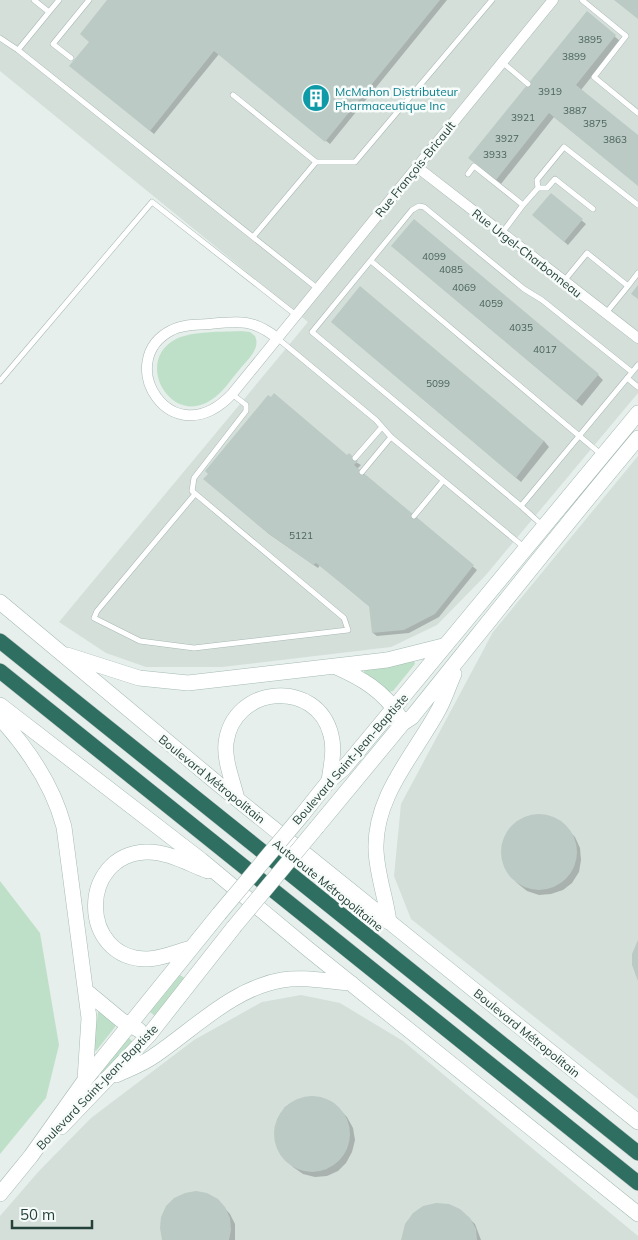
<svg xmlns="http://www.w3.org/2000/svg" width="638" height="1240" font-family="Mulish,sans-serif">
  <rect width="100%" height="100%" fill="#e6efeb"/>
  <path fill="#d4dfda" d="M 0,0 L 638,0 L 638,393 L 485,576 L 437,625 L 391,647 L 222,667 L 146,667 L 106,653 L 59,622 L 308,322 L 0,71 Z
    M 638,456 L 638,1099 L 411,919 L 394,876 L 401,804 L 493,632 Z
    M 301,995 L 340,1003 L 403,1041 L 638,1236 L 638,1240 L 0,1240 L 0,1216 L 39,1171 L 91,1118 L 194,1040 L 262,1002 Z"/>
  <path fill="#bfe0c8" d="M 241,331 L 250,332 L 255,336 C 261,349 247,360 240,369 C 231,379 223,393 211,400 C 171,427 133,361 176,339 C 191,331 224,332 241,331 Z
    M 414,661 L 415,664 L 393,691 L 389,692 L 364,672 L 365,669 Z
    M 0,881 L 40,933 L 59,1045 L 46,1098 L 0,1154 Z
    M 180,975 L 186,979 L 155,1016 L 150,1012 Z
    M 101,1010 L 115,1022 L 115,1027 L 96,1051 L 93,1050 L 98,1012 Z
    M 128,1037 L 133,1042 L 97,1080 L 95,1078 Z"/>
  <path fill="#0003" d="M 109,0 L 447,0 L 330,144 L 219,54 L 154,134 L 75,69 L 90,42 Z
    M 587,13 L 620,41 L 581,90 L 638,136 L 638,185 L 554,117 L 501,184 L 475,163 Z
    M 551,195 L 586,224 L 568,245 L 538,219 Z
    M 398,251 L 598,375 L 603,380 L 582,406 Z
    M 338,327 L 544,441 L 549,447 L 521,482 Z
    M 347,457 L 361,465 L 357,469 L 477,570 L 439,617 L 409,633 L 377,636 L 373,633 L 370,607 L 320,565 L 318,568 L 269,534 L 209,483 Z
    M 538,815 L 550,817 L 561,823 L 575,837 L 580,848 L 581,860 L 579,872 L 572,883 L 563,890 L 551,894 L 539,895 L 527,891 L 517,883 L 505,867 L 502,856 L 503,843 L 508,832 L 516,823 L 526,817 Z
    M 308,1097 L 320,1097 L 332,1102 L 347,1117 L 353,1128 L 355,1140 L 352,1152 L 346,1163 L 338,1171 L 327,1176 L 315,1177 L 303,1174 L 293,1167 L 280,1152 L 275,1141 L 275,1129 L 278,1118 L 285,1107 L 296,1100 Z
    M 217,1200 L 230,1214 L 235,1224 L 235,1240 L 163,1240 Z
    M 460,1210 L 475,1224 L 481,1240 L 403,1240 Z"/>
  <path fill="#bbcac4" d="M 107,0 L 440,0 L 325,142 L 214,51 L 150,131 L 69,66 L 89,42 L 80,34 Z
    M 614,0 L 638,0 L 638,19 Z
    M 587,11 L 616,35 L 576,85 L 638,135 L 638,186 L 549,113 L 496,180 L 468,158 Z
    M 551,193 L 583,219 L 564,242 L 532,215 Z
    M 414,219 L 599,374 L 576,401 L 391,246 Z
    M 638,285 L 638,299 L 631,294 Z
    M 360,286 L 544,441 L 516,478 L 331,322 Z
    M 274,393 L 347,455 L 349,453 L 358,461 L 354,465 L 474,565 L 435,614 L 404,630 L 372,633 L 369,606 L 316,563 L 313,565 L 264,530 L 203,479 L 208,474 L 205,471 L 268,395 L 271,397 Z
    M501 852a38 38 0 1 1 76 0a38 38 0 1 1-76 0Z
    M 638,940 L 638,981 L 632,965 L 632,954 Z
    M274 1134a38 38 0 1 1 76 0a38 38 0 1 1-76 0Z
    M 196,1191 L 207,1193 L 218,1199 L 225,1207 L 230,1218 L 231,1230 L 229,1240 L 162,1240 L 160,1228 L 161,1217 L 166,1206 L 174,1198 L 185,1193 Z
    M 436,1203 L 449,1204 L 460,1209 L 470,1218 L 476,1229 L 477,1240 L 401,1240 L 405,1224 L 413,1213 L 423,1206 Z"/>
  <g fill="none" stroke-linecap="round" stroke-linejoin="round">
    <g stroke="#a8b8b2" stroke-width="6">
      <path id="service" d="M 34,0 L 49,12 L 59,0
        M 582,0 L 626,36 L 594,77 L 638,113
        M 0,38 L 18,50 L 49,12
        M 18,50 L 317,288
        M 71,58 L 53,44 L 89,0
        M 502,62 L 528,84
        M 233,95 L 316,162 L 253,237
        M 316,162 L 355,162 L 492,0
        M 468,174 L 474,166 L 523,205 L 502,233
        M 538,188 L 537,180 L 564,147 L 638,205
        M 523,205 L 538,188 L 547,188 L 555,179 L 593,209
        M 371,261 L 602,455
        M 564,281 L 587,253 L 628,286 L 606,313
        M 628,286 L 638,273
        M 277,338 L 376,420 L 391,437 L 525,548
        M 627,378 L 638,387
        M 0,381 L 152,202 L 296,315
        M 355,458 L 382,427
        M 362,472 L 391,437
        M 195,494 L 97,611 L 94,618 L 140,641 L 194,648 L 348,630 L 344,618 L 192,491 L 194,478 L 246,411 L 246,405 L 232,394
        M 521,506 L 312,332 L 412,210 L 419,206 L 424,207 L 524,289 L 542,300 L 632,372
        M 414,516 L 443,481
        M 543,526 L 521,506 L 638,365"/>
    </g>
    <g stroke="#a8b8b2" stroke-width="11">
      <path id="minor" d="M 417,167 L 638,338
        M 277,338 C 253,319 239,321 209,324 C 197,325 183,324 172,330 C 112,360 171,458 232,394 L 553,0"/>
    </g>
    <g stroke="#a4bbb3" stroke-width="16">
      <path id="secondary" d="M 0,602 L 217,783 L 638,1122
        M 67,655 L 139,678 L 188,683 L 387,660 L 443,646
        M 336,667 C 361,678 384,691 399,716
        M 0,705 L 201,860 L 308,949 L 638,1214
        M 0,718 C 29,750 53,785 64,827 L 89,1018 L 85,1080
        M 237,799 C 233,781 224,761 226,743 C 233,685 317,678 331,735 C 335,750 331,766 329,781
        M 302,815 L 329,781 L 344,768 L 638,413
        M 317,827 L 403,723 L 412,717 C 487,624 561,530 638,438
        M 389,922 C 386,898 377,875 376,850 C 374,796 415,754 439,709 C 445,698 449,685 454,674
        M 191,948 C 177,952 161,959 147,959 C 79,959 78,855 146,852 C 167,851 189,864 208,871
        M 86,991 L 121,1020 L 139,1030
        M 116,1075 C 129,1069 143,1064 154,1056 C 194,1029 233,988 282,980 C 305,976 328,982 351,983
        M 61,1127 L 149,1035 L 234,927
        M 0,1194 L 31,1156 L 85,1080 L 219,914"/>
    </g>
    <g stroke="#c2cac8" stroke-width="16">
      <path id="motorway" d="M 0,641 L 638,1153
        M 0,671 L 638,1183"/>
    </g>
    <use href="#service" stroke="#fff" stroke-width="5"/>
    <use href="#minor" stroke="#fff" stroke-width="10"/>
    <use href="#secondary" stroke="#fff" stroke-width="15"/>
    <use href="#motorway" stroke="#2f6f62" stroke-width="15"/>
    <g stroke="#a4bbb3" stroke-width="16" stroke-linecap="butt">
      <path id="secondary-bridge" d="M 219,914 L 302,815
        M 234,927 L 317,827"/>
    </g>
    <use href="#secondary-bridge" stroke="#fff" stroke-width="15"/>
  </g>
  <defs>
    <g id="building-disc" transform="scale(1.4375)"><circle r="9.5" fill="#0f9aa8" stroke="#f7fbf9"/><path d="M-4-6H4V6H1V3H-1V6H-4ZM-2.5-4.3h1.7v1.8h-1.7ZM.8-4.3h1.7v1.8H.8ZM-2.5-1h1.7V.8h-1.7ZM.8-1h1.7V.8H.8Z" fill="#fff"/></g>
  </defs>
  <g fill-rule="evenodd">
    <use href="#building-disc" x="316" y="98"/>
  </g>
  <g text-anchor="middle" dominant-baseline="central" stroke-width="5" stroke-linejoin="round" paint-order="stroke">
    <g font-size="10" fill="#4a645c">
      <text x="590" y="39">3895</text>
      <text x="574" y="56">3899</text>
      <text x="550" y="91">3919</text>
      <text x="575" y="110">3887</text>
      <text x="523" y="117">3921</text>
      <text x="595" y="123">3875</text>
      <text x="507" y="138">3927</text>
      <text x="615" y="139">3863</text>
      <text x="495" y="154">3933</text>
      <text x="434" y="256">4099</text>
      <text x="451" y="269">4085</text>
      <text x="464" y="287">4069</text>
      <text x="491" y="303">4059</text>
      <text x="521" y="327">4035</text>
      <text x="545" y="349">4017</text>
      <text x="438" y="383">5099</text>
      <text x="301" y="535">5121</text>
    </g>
    <g font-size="12" fill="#0d838f" stroke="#f7fbf9" text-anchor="start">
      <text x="335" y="91">McMahon Distributeur<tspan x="335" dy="14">Pharmaceutique Inc</tspan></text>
    </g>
    <g font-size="12" fill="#24423a" stroke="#f7fbf9">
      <text transform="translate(415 169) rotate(-51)">Rue François-Bricault</text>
      <text transform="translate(527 253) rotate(38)">Rue Urgel-Charbonneau</text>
      <text transform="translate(350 759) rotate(-49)">Boulevard Saint-Jean-Baptiste</text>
      <text transform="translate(212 779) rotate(39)">Boulevard Métropolitain</text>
      <text transform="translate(328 885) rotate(39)">Autoroute Métropolitaine</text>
      <text transform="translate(527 1033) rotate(39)">Boulevard Métropolitain</text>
      <text transform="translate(97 1087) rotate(-46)">Boulevard Saint-Jean-Baptiste</text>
    </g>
  </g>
  <path d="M12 1220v8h80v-8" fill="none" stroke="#24423a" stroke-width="2.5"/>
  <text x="20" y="1220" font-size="15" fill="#24423a" stroke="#f7fbf9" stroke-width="4" paint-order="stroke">50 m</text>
</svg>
